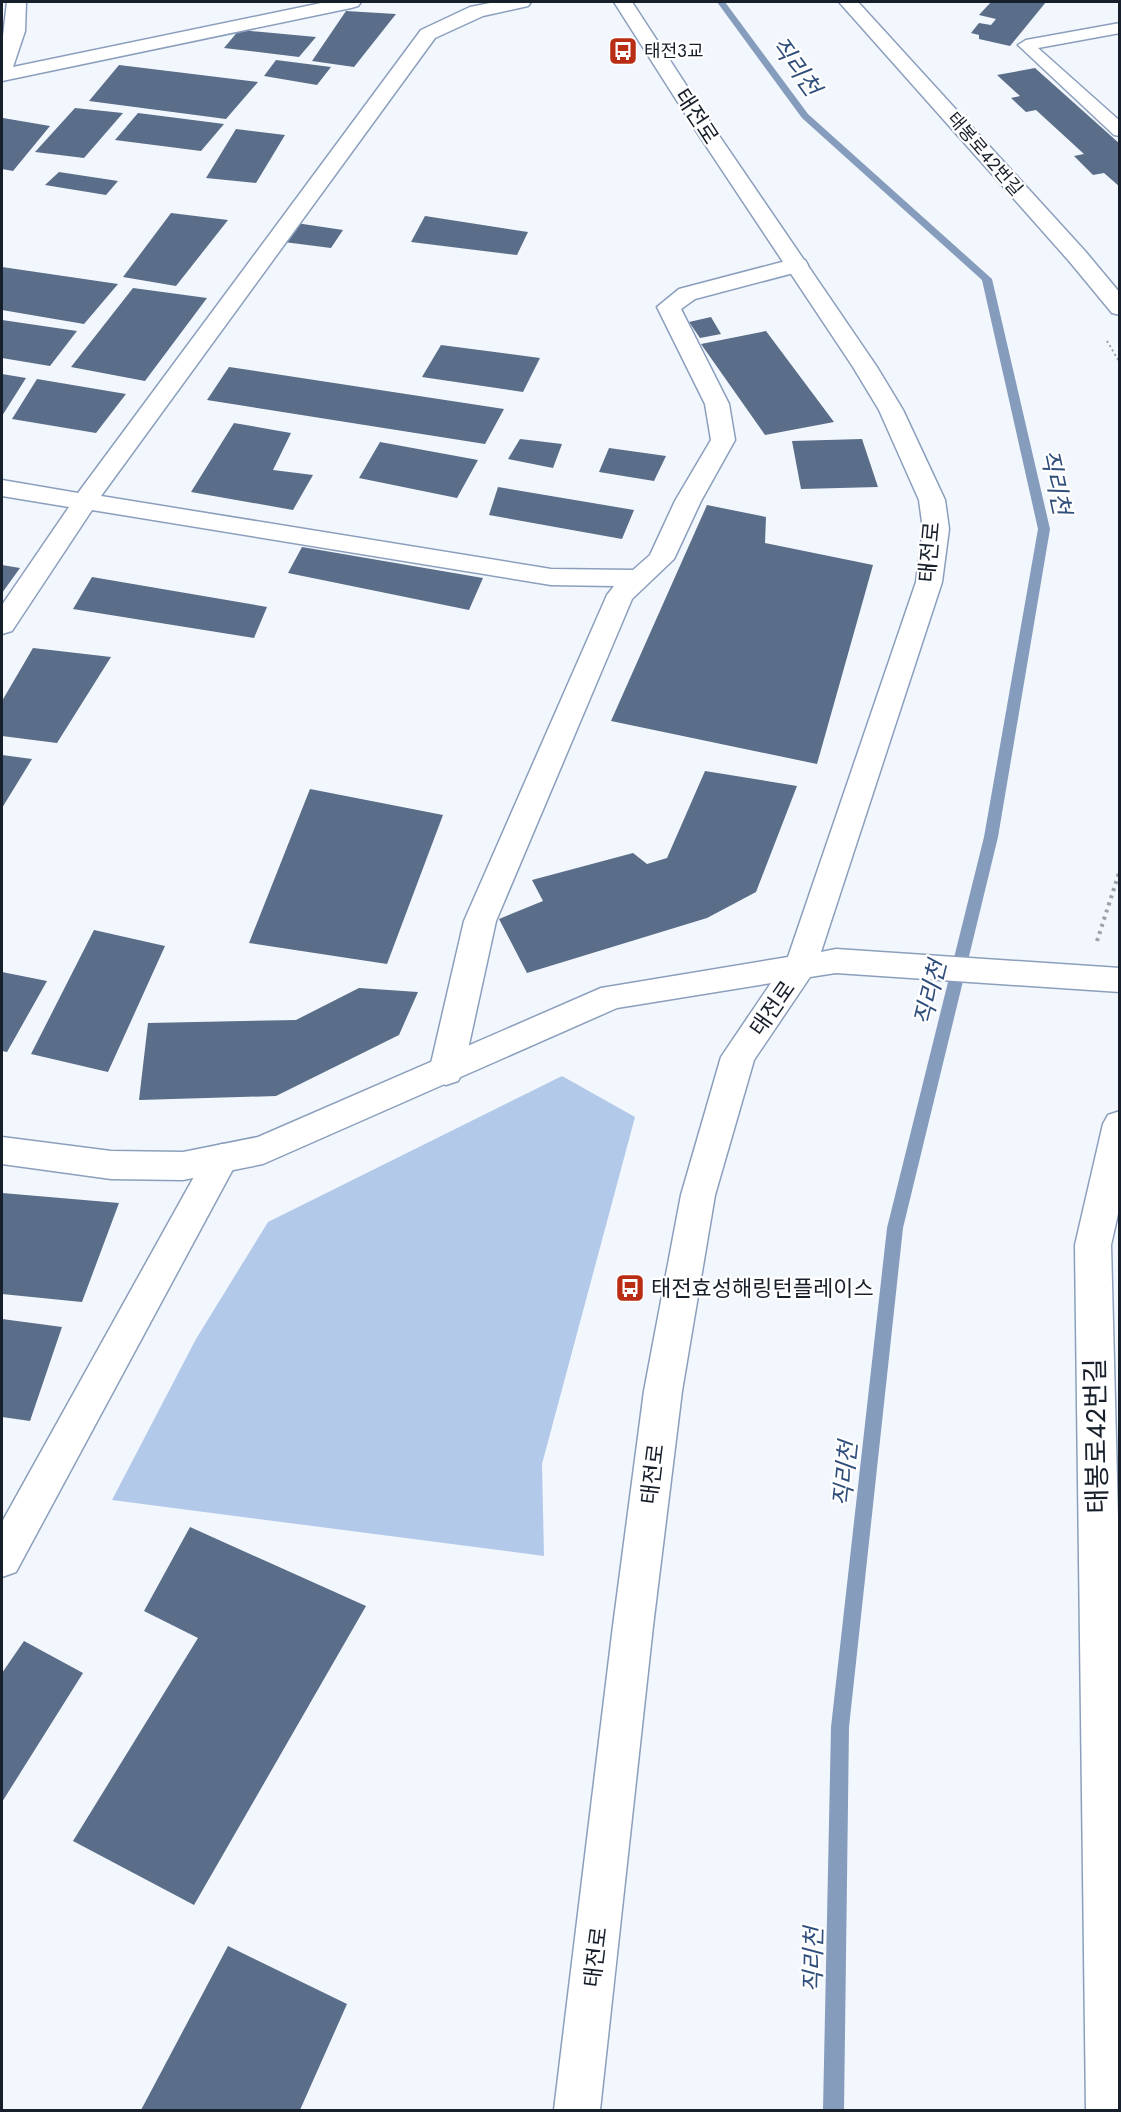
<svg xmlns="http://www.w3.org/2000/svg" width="1121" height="2112" font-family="Jost,'Noto Sans KR',sans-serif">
  <rect width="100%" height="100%" fill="#f2f6fd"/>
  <path fill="#b3c9e9" d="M 562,1076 L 635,1117 L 542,1464 L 544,1556 L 112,1500 L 196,1339 L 268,1222 Z"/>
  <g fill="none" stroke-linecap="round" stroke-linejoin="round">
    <path fill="#869cbc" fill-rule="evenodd" d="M 717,2 L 725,2 L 808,114 L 992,279 L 1050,529 L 998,837 L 903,1228 L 849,1727 L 844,2110 L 823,2110 L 831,1727 L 887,1228 L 984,837 L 1038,529 L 982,280 L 802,118 Z"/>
  </g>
  <path fill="#5a6d89" d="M 991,2 L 1046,2 L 1010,46 L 979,39 L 979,35 L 971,33 L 979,23 L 991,25 L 996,19 L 979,15 Z
    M 346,11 L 396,14 L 354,67 L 312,61 Z
    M 239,30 L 316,37 L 299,57 L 224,48 Z
    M 276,60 L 331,67 L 317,85 L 264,76 Z
    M 119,65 L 258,82 L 226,119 L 89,101 Z
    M 1035,68 L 1120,144 L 1120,187 L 1104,173 L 1093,175 L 1074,156 L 1084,154 L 1036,110 L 1026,112 L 1011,98 L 1020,96 L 997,75 Z
    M 75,108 L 123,113 L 84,158 L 35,152 Z
    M 138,113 L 224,124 L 201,151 L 115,140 Z
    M 3,118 L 50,126 L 13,171 L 2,169 Z
    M 236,129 L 285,135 L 256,183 L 206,178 Z
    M 59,172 L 118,181 L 106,195 L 45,185 Z
    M 171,213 L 228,220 L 176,286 L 123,277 Z
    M 425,216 L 528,232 L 517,255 L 411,242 Z
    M 296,223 L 343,230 L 331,248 L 284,242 Z
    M 2,267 L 118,284 L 84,324 L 2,310 Z
    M 133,288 L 207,298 L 145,381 L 71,367 Z
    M 711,317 L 721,334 L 700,338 L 689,322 Z
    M 2,320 L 77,331 L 50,366 L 2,358 Z
    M 766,331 L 834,422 L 765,435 L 701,344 Z
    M 441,345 L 540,358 L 523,392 L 422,377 Z
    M 229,367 L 504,409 L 485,444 L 207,400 Z
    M 2,374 L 26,378 L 2,416 Z
    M 37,379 L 126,394 L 96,433 L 12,419 Z
    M 234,423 L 291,433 L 273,470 L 313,475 L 293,510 L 191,492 Z
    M 520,439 L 562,444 L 553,468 L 508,459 Z
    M 862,439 L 878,487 L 801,489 L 792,441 Z
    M 380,442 L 478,460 L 457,498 L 359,478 Z
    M 609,448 L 666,456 L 654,481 L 599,472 Z
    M 498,487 L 634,510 L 622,539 L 489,515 Z
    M 707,505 L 766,517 L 765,543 L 873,565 L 817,764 L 611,721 Z
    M 302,547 L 483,578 L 469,610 L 288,573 Z
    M 2,565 L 20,568 L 2,593 Z
    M 92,577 L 267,607 L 254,638 L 73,609 Z
    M 33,648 L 111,657 L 57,743 L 2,736 L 2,701 Z
    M 2,755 L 32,759 L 2,808 Z
    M 705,771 L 797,786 L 756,892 L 707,918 L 527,973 L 499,919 L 543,901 L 532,880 L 633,853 L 647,864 L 667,858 Z
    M 310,789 L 443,815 L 387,964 L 249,943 Z
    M 94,930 L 165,946 L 108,1072 L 31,1054 Z
    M 2,972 L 47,981 L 7,1052 L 2,1051 Z
    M 359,988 L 418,992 L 399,1035 L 276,1096 L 139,1100 L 148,1023 L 296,1020 Z
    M 2,1193 L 119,1203 L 82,1302 L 2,1294 Z
    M 2,1319 L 62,1327 L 30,1421 L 2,1417 Z
    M 190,1527 L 366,1606 L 194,1905 L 73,1841 L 198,1638 L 144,1611 Z
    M 24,1641 L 83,1673 L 2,1802 L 2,1673 Z
    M 228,1946 L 347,2004 L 300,2110 L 141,2110 Z"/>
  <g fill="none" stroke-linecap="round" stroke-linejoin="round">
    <g stroke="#8b9fbd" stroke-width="3">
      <path id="lane" d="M 1120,23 L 1120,33 L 1038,48 L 1120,121 L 1120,136 L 1114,135 L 1018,45 L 1026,40 Z"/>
    </g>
    <g stroke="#8b9fbd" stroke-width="3">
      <path id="street" d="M 7,2 L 26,2 L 25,31 L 13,67 L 326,2 L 361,2 L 358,6 L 351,8 L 2,81 C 0,55 4,28 7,2 Z
        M 495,2 L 531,2 L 528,6 L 483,16 L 435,38 L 101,496 L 551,569 L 633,570 L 650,555 L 675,501 L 711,440 L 705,404 L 657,307 L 679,289 L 797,258 L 805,260 L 808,265 L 805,270 L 695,299 L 681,309 L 729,404 L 735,440 L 701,501 L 674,559 L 632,599 L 496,921 L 463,1072 L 458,1081 L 446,1085 L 434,1081 L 429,1072 L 464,921 L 607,595 L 614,586 L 551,585 L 92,510 L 12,631 L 2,634 L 2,605 L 69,507 L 2,496 L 2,480 L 78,493 L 421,30 L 470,7 Z
        M 839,2 L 858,2 L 1085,251 L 1120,293 L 1120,315 L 1112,313 L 1069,261 Z
        M 1120,1111 L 1120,1205 L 1111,1245 L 1120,1595 L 1120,2110 L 1086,2110 L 1075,1245 L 1103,1124 L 1108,1115 Z
        M 222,1144 L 234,1148 L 239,1158 L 16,1572 L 2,1577 L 2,1522 L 210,1148 Z"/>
    </g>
    <g stroke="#8b9fbd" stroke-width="3">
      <path id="secondary" d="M 614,2 L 632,2 L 718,134 L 877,367 L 903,410 L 945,500 L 949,529 L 942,582 L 821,952 L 836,949 L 1120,968 L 1120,992 L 836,973 L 810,977 L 754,1060 L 715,1195 L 682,1391 L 653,1626 L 600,2110 L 554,2110 L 613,1626 L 644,1391 L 681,1195 L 721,1057 L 771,983 L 617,1008 L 263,1164 L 183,1180 L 111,1179 L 2,1164 L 2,1137 L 111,1151 L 183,1152 L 258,1137 L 601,988 L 788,957 L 916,582 L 923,529 L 919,500 L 879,410 L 853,367 L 698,134 Z"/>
    </g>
    <path stroke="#9ba0a9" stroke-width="2" stroke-dasharray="2 3" stroke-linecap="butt" d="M 1107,341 L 1120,363"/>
    <path stroke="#9ba0a9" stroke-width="4" stroke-dasharray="3 4.5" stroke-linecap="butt" d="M 1097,941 L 1120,870"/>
    <use href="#lane" fill="#fff" fill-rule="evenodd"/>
    <use href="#street" fill="#fff" fill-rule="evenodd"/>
    <use href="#secondary" fill="#fff" fill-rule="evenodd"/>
  </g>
  <defs>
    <g id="bus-square" transform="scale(1.5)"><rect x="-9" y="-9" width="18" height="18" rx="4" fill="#b82d14" stroke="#fff"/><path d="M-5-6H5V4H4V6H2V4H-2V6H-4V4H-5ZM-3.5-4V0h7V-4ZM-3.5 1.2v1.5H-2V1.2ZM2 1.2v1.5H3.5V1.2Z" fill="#fff"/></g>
  </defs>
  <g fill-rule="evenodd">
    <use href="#bus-square" x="623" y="51"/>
    <use href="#bus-square" x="630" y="1288"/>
  </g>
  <g text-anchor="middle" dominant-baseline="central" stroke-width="4.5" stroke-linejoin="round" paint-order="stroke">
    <g font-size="18" fill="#171f2a" stroke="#fff" text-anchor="start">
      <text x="644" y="51">태전3교</text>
    </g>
    <g font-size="18" fill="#171f2a" stroke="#fff">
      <text transform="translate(985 154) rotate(49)">태봉로42번길</text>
    </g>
    <g font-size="22" fill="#171f2a" stroke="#fff">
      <text transform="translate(697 116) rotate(57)">태전로</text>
      <text transform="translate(929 552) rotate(-85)">태전로</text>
      <text transform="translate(772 1008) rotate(-55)">태전로</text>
      <text transform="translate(652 1474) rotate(-83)">태전로</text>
      <text transform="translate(595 1957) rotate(-83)">태전로</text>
    </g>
    <g font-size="22" fill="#171f2a" stroke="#fff" text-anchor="start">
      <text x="651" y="1288">태전효성해링턴플레이스</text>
    </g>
    <g font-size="24" font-style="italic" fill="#304e7c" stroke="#fff">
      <text transform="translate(796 66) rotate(54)">직리천</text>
      <text transform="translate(1056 482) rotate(78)">직리천</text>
      <text transform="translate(930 993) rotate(-76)">직리천</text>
      <text transform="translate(845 1474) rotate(-84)">직리천</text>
      <text transform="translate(813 1960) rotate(-89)">직리천</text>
    </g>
    <g font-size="27" fill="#171f2a" stroke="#fff">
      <text transform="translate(1096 1436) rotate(-91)">태봉로42번길</text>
    </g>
  </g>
  <rect width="1121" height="2112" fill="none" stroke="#171f2a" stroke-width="6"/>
</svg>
